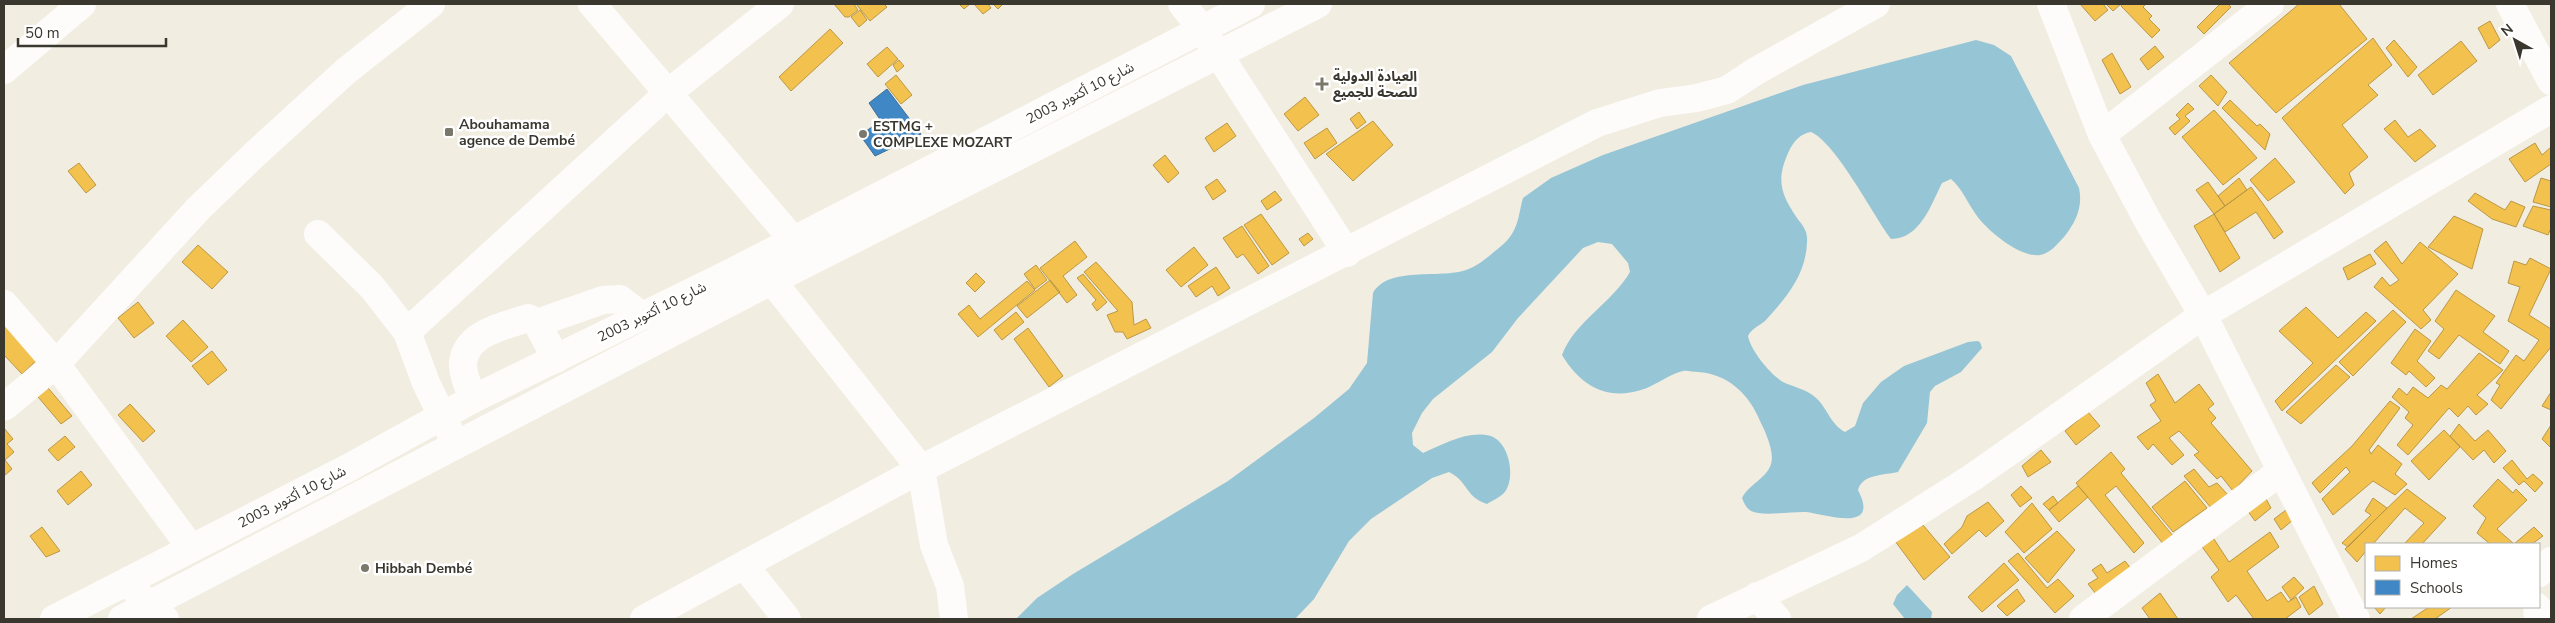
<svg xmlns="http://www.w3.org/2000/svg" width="2555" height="623" font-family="'Nunito Sans','Noto Sans Arabic',sans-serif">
  <rect width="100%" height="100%" fill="#f2ede1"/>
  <path fill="#96c5d5" d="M 1976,40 L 1994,45 L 2011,56 L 2079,188 C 2083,207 2076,222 2064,237 C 2057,244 2051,253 2040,255 C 2020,258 1988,231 1977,216 C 1968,204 1962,188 1951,179 L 1942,183 C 1931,205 1920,239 1891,239 C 1873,215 1836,143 1811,132 C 1801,133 1793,142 1789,151 C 1776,179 1780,193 1797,218 C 1803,226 1808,231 1807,242 C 1806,275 1786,298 1765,321 C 1759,326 1751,329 1748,336 C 1751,351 1770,374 1783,382 C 1793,387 1806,389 1815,397 C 1827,407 1830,424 1845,432 L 1855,426 L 1863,403 L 1881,382 L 1904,366 L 1968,342 L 1977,341 L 1980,342 L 1982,348 L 1961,372 L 1935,386 L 1930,392 L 1927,423 L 1898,472 C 1885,475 1862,474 1858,490 C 1881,534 1825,514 1806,512 C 1792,511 1763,517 1751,511 C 1746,508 1744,503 1742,498 C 1748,485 1767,478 1771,464 C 1775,452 1765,431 1760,421 C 1749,394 1728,374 1698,372 C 1693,372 1687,370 1683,371 C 1669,374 1655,386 1641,390 C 1606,401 1580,385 1562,355 C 1575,321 1612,303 1630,272 L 1628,263 L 1612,244 L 1598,242 L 1583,248 L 1518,318 L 1492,352 L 1433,399 L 1422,413 L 1412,433 L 1413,445 L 1423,453 C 1442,445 1464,432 1486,435 C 1509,437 1517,478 1504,493 C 1500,497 1492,501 1487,504 C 1465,497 1469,482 1449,472 L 1432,478 L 1371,519 L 1349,541 L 1314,599 L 1295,619 L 1016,619 L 1037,598 L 1073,574 L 1228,481 L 1314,418 L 1349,389 L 1367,363 L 1373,293 C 1388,266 1440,279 1466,270 C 1476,267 1487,258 1495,251 C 1503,245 1511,238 1515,228 C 1519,220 1520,208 1523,198 L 1551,178 L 1603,155 L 1803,85 Z
    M 1907,585 L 1932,612 L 1931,619 L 1905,619 L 1893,604 L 1897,595 Z"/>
  <path fill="#f2c14e" stroke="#bb9845" d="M 834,4 L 854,4 L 858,10 L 849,17 L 845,17 Z
    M 856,4 L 884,4 L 887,7 L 870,21 Z
    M 959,4 L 970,4 L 964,9 Z
    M 974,4 L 988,4 L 991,8 L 983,14 Z
    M 993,4 L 1003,4 L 998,9 Z
    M 2080,4 L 2103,4 L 2108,10 L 2095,21 Z
    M 2106,4 L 2121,4 L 2113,11 Z
    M 2122,4 L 2146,4 L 2143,7 L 2152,16 L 2149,19 L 2160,30 L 2152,38 L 2121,6 Z
    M 2220,4 L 2228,4 L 2231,7 L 2204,34 L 2197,27 Z
    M 2299,4 L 2339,4 L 2367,39 L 2276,113 L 2229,63 Z
    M 860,10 L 867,20 L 859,27 L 851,17 Z
    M 2490,21 L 2500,40 L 2489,49 L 2478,28 Z
    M 830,29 L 843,43 L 791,91 L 779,77 Z
    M 2373,38 L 2392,65 L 2368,85 L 2378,95 L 2342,125 L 2368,157 L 2349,173 L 2354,185 L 2345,194 L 2282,118 Z
    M 2394,40 L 2417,67 L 2408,77 L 2386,48 Z
    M 2461,41 L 2477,61 L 2433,95 L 2418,75 Z
    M 2155,46 L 2164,57 L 2148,70 L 2140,59 Z
    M 887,47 L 898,59 L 878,77 L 867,64 Z
    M 2112,53 L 2131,87 L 2120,94 L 2102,60 Z
    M 899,60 L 904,66 L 897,72 L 893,65 Z
    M 896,75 L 912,95 L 901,104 L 885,84 Z
    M 2211,75 L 2227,92 L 2218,106 L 2199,86 Z
    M 1305,97 L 1319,115 L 1298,131 L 1284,114 Z
    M 2230,100 L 2257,126 L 2260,124 L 2270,134 L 2265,150 L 2222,108 Z
    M 2188,103 L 2194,109 L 2185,116 L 2190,121 L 2175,135 L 2169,128 L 2180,119 L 2176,115 Z
    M 2214,110 L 2257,158 L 2223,185 L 2182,137 Z
    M 1359,112 L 1366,122 L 1357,129 L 1350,119 Z
    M 2395,120 L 2408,137 L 2420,129 L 2436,146 L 2415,162 L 2384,129 Z
    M 1373,121 L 1393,145 L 1353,181 L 1326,154 Z
    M 1227,123 L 1236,136 L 1214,152 L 1205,138 Z
    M 1327,128 L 1337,143 L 1315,159 L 1304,143 Z
    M 2535,143 L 2542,155 L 2551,147 L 2551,164 L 2525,182 L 2509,159 Z
    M 1165,155 L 1179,173 L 1168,183 L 1153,165 Z
    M 2275,158 L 2295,182 L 2268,201 L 2250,180 Z
    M 79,163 L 96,185 L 86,193 L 68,171 Z
    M 2239,178 L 2247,190 L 2225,206 L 2218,196 Z
    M 2541,178 L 2551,181 L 2551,207 L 2533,202 Z
    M 1217,179 L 1226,191 L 1213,200 L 1205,187 Z
    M 2208,182 L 2225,206 L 2214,214 L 2196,190 Z
    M 2251,187 L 2283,232 L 2274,239 L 2256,212 L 2225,232 L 2214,214 Z
    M 1275,191 L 1282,200 L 1267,210 L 1261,201 Z
    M 2475,193 L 2505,210 L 2511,201 L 2525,207 L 2516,227 L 2492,219 L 2468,201 Z
    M 2533,206 L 2551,210 L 2551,228 L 2548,235 L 2523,226 Z
    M 1261,214 L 1289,253 L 1272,265 L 1244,225 Z
    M 2214,214 L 2240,258 L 2220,272 L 2194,226 Z
    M 2454,216 L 2483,229 L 2472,269 L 2428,247 Z
    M 1242,226 L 1269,266 L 1258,274 L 1243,254 L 1237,258 L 1223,238 Z
    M 1308,233 L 1313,239 L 1304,246 L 1299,239 Z
    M 1075,241 L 1087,257 L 1063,276 L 1077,295 L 1067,303 L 1040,268 Z
    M 2386,241 L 2402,264 L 2420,242 L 2458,274 L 2423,310 L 2431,320 L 2421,329 L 2374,287 L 2382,277 L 2390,286 L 2399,280 L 2374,251 Z
    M 198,245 L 228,272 L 212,289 L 182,262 Z
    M 1194,247 L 1208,265 L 1181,287 L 1166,270 Z
    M 2370,254 L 2376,264 L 2348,280 L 2343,268 Z
    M 2530,258 L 2551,269 L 2529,315 L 2551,329 L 2551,347 L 2501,409 L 2491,400 L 2500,385 L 2496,383 L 2516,355 L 2524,361 L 2539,340 L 2508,321 L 2520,287 L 2508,283 L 2514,261 L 2526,265 Z
    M 1096,262 L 1132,302 L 1134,325 L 1146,319 L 1151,328 L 1127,339 L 1123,332 L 1115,332 L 1107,315 L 1118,311 L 1084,272 Z
    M 1036,265 L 1047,280 L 1035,289 L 1024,274 Z
    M 1216,267 L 1230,288 L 1218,296 L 1212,286 L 1196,297 L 1188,286 Z
    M 976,273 L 985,282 L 975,292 L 966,283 Z
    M 1083,274 L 1107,302 L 1097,311 L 1092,304 L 1096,300 L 1077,278 Z
    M 1050,280 L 1060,292 L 1027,318 L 1017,306 Z
    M 1027,281 L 1035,290 L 978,337 L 958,314 L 969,305 L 980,319 Z
    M 2456,290 L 2495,316 L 2483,332 L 2509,351 L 2500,364 L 2459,335 L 2439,359 L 2428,351 L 2444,329 L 2435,321 Z
    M 138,302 L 154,323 L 134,338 L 118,318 Z
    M 2306,307 L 2338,338 L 2366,312 L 2376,321 L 2282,411 L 2275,401 L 2313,363 L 2279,331 Z
    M 2393,310 L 2406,322 L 2353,376 L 2339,362 Z
    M 1016,312 L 1024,322 L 1002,340 L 994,330 Z
    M 183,320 L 208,347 L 191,362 L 166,336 Z
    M 4,324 L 38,359 L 22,374 L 4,355 Z
    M 1028,328 L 1063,376 L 1049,387 L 1014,339 Z
    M 2415,329 L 2431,341 L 2417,361 L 2435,378 L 2426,387 L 2409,371 L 2406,375 L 2391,363 Z
    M 212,351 L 227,370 L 208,385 L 192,366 Z
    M 2479,353 L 2503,370 L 2477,395 L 2488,404 L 2476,415 L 2468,406 L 2458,417 L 2449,408 L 2408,455 L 2397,445 L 2413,425 L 2405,418 L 2409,412 L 2392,397 L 2399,388 L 2407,395 L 2413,387 L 2428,398 L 2441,385 L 2447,389 Z
    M 2336,365 L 2350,377 L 2301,424 L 2286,412 Z
    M 2158,374 L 2175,403 L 2199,384 L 2214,404 L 2208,409 L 2216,418 L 2211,423 L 2252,471 L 2233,491 L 2221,476 L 2217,479 L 2194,455 L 2199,452 L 2179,431 L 2169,438 L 2184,455 L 2172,465 L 2153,444 L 2148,450 L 2137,437 L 2161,421 L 2150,405 L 2156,401 L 2146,383 Z
    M 43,382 L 72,416 L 61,424 L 33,391 Z
    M 2551,392 L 2551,410 L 2542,406 Z
    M 2390,401 L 2400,408 L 2369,450 L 2371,454 L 2378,445 L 2402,464 L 2395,474 L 2407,484 L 2395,495 L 2373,481 L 2333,515 L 2322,499 L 2350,472 L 2346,467 L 2320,493 L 2312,483 L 2352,446 Z
    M 130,404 L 155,431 L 143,442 L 118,415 Z
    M 2088,412 L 2100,426 L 2076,445 L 2065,431 Z
    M 2459,424 L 2475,441 L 2488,430 L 2506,451 L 2494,463 L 2484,450 L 2473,460 L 2450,436 Z
    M 2551,425 L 2551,448 L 2542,439 Z
    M 4,428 L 13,439 L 7,444 L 14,452 L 5,460 L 12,469 L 4,476 Z
    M 2444,430 L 2460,447 L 2429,480 L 2411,461 Z
    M 65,436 L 75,447 L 58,461 L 48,450 Z
    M 2041,450 L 2051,462 L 2028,477 L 2022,466 Z
    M 2111,452 L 2125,469 L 2121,473 L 2174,537 L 2164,545 L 2116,486 L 2105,495 L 2144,543 L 2134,553 L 2076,483 Z
    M 2512,460 L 2527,479 L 2533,474 L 2543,483 L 2535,492 L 2524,481 L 2519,485 L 2503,468 Z
    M 2194,469 L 2209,487 L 2217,483 L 2228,495 L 2212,509 L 2184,476 Z
    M 81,471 L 92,485 L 68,505 L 57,491 Z
    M 2498,479 L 2513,493 L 2516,489 L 2527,500 L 2497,529 L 2514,544 L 2534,527 L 2543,536 L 2532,544 L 2490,544 L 2477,533 L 2486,518 L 2473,506 Z
    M 2185,481 L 2207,508 L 2173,532 L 2152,507 Z
    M 2021,486 L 2032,498 L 2020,507 L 2011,495 Z
    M 2078,486 L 2088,497 L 2059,522 L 2049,510 Z
    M 2407,489 L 2446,518 L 2422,544 L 2404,544 L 2424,523 L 2405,508 L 2373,544 L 2366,544 L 2366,551 L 2357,562 L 2345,549 Z
    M 2053,496 L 2058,503 L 2049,510 L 2043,504 Z
    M 2265,497 L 2271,508 L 2255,521 L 2247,510 Z
    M 2373,498 L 2387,508 L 2348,547 L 2342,543 L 2371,515 L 2365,511 Z
    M 1988,502 L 2004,521 L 1986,537 L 1979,530 L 1952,554 L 1944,544 L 1962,527 L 1967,516 Z
    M 2032,503 L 2052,529 L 2024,553 L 2005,532 Z
    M 2286,510 L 2293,520 L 2281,530 L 2274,519 Z
    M 1923,525 L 1950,557 L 1924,580 L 1895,541 Z
    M 42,527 L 60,551 L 46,557 L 30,536 Z
    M 2057,531 L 2075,550 L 2048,583 L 2025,558 Z
    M 2270,532 L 2279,547 L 2247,571 L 2267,601 L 2281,592 L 2288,602 L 2296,597 L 2301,607 L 2285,619 L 2254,619 L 2236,595 L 2228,602 L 2211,577 L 2219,570 L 2200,544 L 2212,536 L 2229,562 Z
    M 2018,553 L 2047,588 L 2058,579 L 2074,596 L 2055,613 L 2008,561 Z
    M 2125,561 L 2132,570 L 2096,594 L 2088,584 L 2098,578 L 2092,570 L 2101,564 L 2107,573 Z
    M 2004,563 L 2019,580 L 1982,612 L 1968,597 Z
    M 2294,577 L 2304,588 L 2291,600 L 2282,587 Z
    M 2314,586 L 2323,604 L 2309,615 L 2299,597 Z
    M 2017,589 L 2025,601 L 2007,616 L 1997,606 Z
    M 2160,593 L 2178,619 L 2150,619 L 2142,608 Z
    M 2374,607 L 2386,607 L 2380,614 Z
    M 2429,607 L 2452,607 L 2435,619 L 2411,619 Z"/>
  <path fill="#3f88c5" stroke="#3e7098" d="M 887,89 L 921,134 L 875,156 L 860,135 L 881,121 L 869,103 Z"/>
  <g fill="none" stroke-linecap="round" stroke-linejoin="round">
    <path stroke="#fdfcfa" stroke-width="28" d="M 592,4 L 794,241
      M 1182,4 L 1202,29 L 1347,253
      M 2051,4 L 2102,135 L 2149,223 L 2203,315 L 2356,619
      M 2510,4 L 2551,81
      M 4,70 L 82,4
      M 2102,135 L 2270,4
      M 318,234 L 372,287 L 407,332
      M 773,282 L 921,469 L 934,545 L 950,586 L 954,619
      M 4,304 L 56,364 L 191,548
      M 537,323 L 603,300 L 620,299 L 642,316
      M 473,399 C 469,388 462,374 463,362 C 467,332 505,326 528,318 L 537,323 L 556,359
      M 4,407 L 56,364 L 198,209 L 254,155 L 346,71 L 431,4
      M 456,445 L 426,383 L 407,332 L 668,93 L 780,4
      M 744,565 L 787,619
      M 2539,573 L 2551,561
      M 128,581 L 148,606 L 165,619
      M 1757,596 L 1777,619
      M 2537,607 L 2538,619
      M 644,619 L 921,469 L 1597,123 L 1660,103 L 1697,98 L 1727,90 L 1756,71 L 1876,4
      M 1711,619 L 1861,548 L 1973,477 L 2203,315 L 2551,109
      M 2083,619 L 2280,472"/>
    <path stroke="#fdfcfa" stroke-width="28" d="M 54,619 L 348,468 L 473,399 L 730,273 L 1251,4
      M 122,619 L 744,295 L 1318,4"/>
  </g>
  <g fill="#7a776d" stroke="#fff" stroke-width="2">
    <path d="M1319.5 76.5h5v5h5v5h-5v5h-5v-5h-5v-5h5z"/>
    <rect x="444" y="127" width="10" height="10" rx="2.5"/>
    <circle cx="863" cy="134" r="5"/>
    <circle cx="365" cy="568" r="5"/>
  </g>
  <g text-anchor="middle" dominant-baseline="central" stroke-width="5" stroke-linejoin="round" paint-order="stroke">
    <g font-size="14" font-weight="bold" fill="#3a372f" stroke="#fff" text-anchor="start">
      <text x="1333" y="76">العيادة الدولية<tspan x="1333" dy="16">للصحة للجميع</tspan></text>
      <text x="459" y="124">Abouhamama<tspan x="459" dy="16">agence de Dembé</tspan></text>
      <text x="873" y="126">ESTMG +<tspan x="873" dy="16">COMPLEXE MOZART</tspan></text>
      <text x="375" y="568">Hibbah Dembé</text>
    </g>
    <g font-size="14" fill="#3a372f" stroke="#fff">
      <text transform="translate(1080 93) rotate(-27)">شارع 10 أكتوبر 2003</text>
      <text transform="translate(652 312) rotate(-26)">شارع 10 أكتوبر 2003</text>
      <text transform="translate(292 497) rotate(-27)">شارع 10 أكتوبر 2003</text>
    </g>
  </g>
  <rect width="2555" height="623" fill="none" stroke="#3a372f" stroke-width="10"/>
  <rect x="2365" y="543" width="175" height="65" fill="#ffffff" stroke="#b0afac"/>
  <rect x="2375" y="556" width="25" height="15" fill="#f2c14e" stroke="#b0afac"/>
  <text x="2410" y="568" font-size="15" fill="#3a372f">Homes</text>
  <rect x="2375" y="580" width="25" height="15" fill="#3f88c5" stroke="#b0afac"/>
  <text x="2410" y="593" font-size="15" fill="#3a372f">Schools</text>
  <g transform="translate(2515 40) rotate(321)" stroke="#ffffff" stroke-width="4" paint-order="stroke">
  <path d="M0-4L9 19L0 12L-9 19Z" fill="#3a372f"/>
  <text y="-8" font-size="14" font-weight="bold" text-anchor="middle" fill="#3a372f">N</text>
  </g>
  <path d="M18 38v8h148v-8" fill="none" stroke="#3a372f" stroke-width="2.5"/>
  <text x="25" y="38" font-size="15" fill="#3a372f" stroke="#ffffff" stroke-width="4" paint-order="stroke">50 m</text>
</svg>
